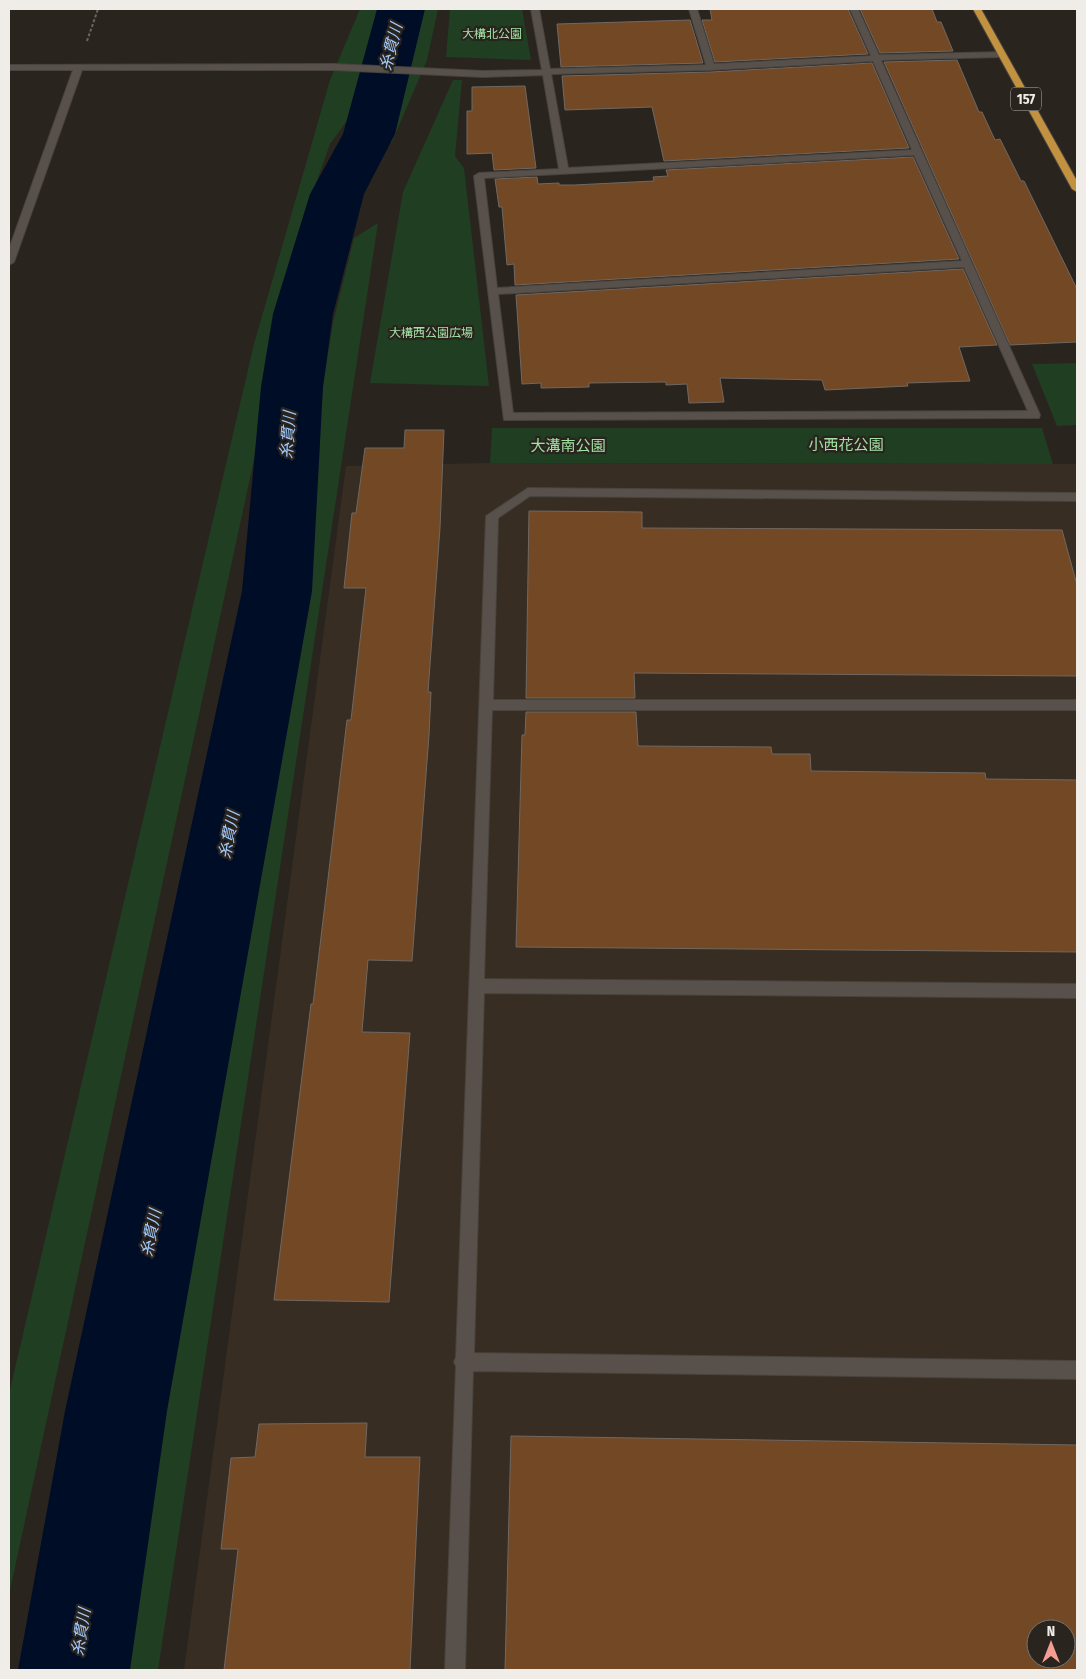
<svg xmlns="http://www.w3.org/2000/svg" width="1086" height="1679" font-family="'Fira Sans Condensed','Noto Sans JP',sans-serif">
  <rect width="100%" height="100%" fill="#2a241f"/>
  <path fill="#372d22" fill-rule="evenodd" d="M 490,463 L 1077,464 L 1077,1670 L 184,1670 L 346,466 ZM 1036,1629 L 1066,1629 L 1066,1659 L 1036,1659 Z"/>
  <path fill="#203e22" d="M 360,9 L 385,9 L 349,118 L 330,144 L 310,200 L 9,1595 L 9,1394 L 254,344 L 330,80 Z
    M 421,9 L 438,9 L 427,60 L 392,142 L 371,146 L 398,91 Z
    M 450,9 L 522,9 L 531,60 L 446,57 Z
    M 453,80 L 462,80 L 455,156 L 464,168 L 489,386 L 370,383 L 403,192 Z
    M 378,223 L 158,1670 L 91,1670 L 274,629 L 304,502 L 333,323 L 354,238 Z
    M 1077,363 L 1077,425 L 1057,426 L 1032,364 Z
    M 492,428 L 1042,428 L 1053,464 L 490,463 Z"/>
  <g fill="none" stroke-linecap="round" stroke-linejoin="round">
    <path fill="#000d27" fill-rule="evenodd" d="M 377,9 L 425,9 L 395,134 L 364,194 L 333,314 L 323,387 L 312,591 L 167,1411 L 130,1670 L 18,1670 L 65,1411 L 242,591 L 261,387 L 273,314 L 310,194 L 343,134 Z"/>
  </g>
  <path fill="#734824" stroke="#706862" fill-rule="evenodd" d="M 710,9 L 848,9 L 868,54 L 715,62 L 702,20 L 712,20 Z
    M 860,9 L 932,9 L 937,22 L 941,22 L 953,51 L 880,53 Z
    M 690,20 L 703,63 L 561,67 L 557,24 Z
    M 957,60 L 979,112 L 982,112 L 995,140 L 1000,139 L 1021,181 L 1024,181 L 1077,289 L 1077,342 L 1010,345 L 884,62 Z
    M 872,63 L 909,148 L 664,161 L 652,107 L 565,110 L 562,76 L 711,72 Z
    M 525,86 L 536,168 L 494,170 L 492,153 L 467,154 L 467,111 L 472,111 L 472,87 Z
    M 913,157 L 959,259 L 515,285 L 514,264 L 507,265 L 502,207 L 499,207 L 495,179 L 537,177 L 538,184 L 559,183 L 559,185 L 574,185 L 654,181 L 653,177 L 668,176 L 666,170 Z
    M 963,269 L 997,345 L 959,347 L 970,381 L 907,383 L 908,386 L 825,390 L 822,380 L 720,378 L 724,402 L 689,403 L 687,384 L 666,385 L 666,382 L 589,383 L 589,387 L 541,388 L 541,383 L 522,384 L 516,295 Z
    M 405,430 L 444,430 L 440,528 L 428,692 L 431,692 L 429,735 L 412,961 L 368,960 L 362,1032 L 410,1033 L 389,1302 L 274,1300 L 311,1004 L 313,1004 L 347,720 L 351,720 L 366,588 L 344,588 L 352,513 L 356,513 L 365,448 L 404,448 Z
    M 529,511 L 642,512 L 642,528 L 1062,530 L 1077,585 L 1077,676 L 634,673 L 635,698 L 526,698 Z
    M 526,712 L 636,712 L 638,746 L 771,747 L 772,754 L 810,754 L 811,771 L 985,773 L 986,779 L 1077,780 L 1077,952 L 516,947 L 522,735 L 525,735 Z
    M 367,1423 L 365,1457 L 420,1457 L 410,1670 L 224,1670 L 238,1549 L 221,1549 L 231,1458 L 255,1457 L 259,1424 Z
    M 511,1436 L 1077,1445 L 1077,1670 L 505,1670 ZM 1036,1629 L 1066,1629 L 1066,1659 L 1036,1659 Z"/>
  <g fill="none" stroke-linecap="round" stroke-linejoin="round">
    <g stroke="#48433e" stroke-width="2">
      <path id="service" d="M 528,488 L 1077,493 L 1077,501 L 530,496 L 498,518 L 493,700 L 1077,700 L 1077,710 L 492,710 L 484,979 L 1077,984 L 1077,998 L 484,993 L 474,1353 L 1077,1361 L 1077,1379 L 473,1371 L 465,1670 L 445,1670 L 456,1366 L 454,1362 L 456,1357 L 486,516 Z"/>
    </g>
    <g stroke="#48433e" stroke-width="2">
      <path id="minor" d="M 531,9 L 539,9 L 550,69 L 706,65 L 689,9 L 697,9 L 714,64 L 871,56 L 850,9 L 858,9 L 879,55 L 1003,52 L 1004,54 L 1000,57 L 881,60 L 1040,415 L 1039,418 L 504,420 L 474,176 L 479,173 L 559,169 L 543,75 L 483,77 L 334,70 L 82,70 L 14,262 L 9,265 L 9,249 L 73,70 L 9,70 L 9,65 L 334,64 L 483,71 L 542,70 ZM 873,61 L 912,150 L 568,168 L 551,74 L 711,70 ZM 914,155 L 962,261 L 497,288 L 484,178 ZM 964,267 L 1028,411 L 513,413 L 498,294 Z"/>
    </g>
    <g stroke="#48433e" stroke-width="2">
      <path id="trunk" d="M 973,9 L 981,9 L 1077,181 L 1077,192 L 1072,189 Z"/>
    </g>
    <path stroke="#6b6661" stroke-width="2" stroke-dasharray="3 2" stroke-linecap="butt" d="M 87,41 L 98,9"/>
    <use href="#service" fill="#58514b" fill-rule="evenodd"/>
    <use href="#minor" fill="#58514b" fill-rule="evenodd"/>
    <use href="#trunk" fill="#c39240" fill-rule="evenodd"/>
  </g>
  <g text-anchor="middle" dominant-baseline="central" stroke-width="4.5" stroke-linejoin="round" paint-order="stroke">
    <g font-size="12" fill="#a2e2a3" stroke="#2a241f">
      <text x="492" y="34">大構北公園</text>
      <text x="431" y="333">大構西公園広場</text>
    </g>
    <rect fill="#2a241f" stroke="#b5b0ac" stroke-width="1" x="1011" y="87.5" width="30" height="23" rx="4"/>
    <g font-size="14" font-weight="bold" fill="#f0ece8">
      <text x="1026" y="99">157</text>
    </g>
    <g font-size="15" fill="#a2e2a3" stroke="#2a241f">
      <text x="846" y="445">小西花公園</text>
      <text x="568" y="446">大溝南公園</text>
    </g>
    <g font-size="16" font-style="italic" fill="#a0cafe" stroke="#2a241f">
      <text transform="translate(391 47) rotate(-76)">糸貫川</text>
      <text transform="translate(288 435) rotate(-86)">糸貫川</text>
      <text transform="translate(229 835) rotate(-79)">糸貫川</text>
      <text transform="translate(151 1233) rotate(-79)">糸貫川</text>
      <text transform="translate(81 1632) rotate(-81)">糸貫川</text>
    </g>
  </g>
  <rect width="1086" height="1679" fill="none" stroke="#f0ece8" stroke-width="20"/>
  <g transform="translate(1051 1644)"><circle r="24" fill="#2a241f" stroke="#79746f"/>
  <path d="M0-4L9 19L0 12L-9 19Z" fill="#f59c93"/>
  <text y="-8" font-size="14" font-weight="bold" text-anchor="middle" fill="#f0ece8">N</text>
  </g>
</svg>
